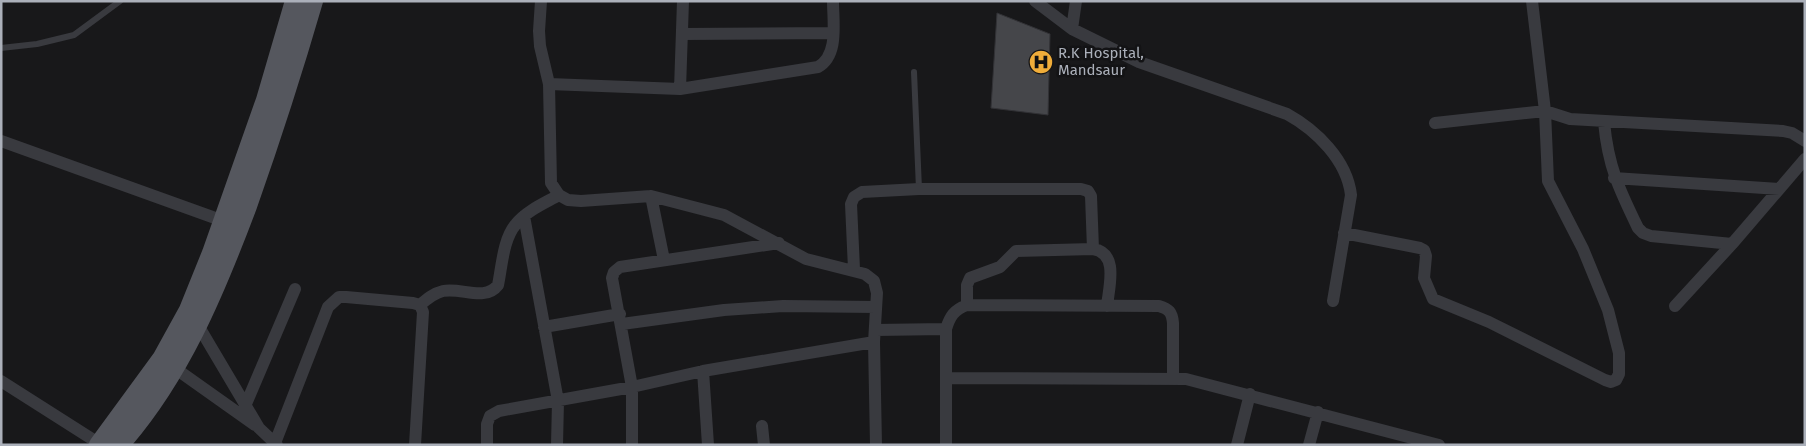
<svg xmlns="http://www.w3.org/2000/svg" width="1806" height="446" font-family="'Fira Sans',sans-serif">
  <rect width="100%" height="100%" fill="#18181a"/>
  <path fill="#45464a" stroke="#323236" d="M 997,13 L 1050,34 L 1048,115 L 991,108 Z"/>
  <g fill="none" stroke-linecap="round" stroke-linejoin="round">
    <path stroke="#393a3f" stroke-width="6" d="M 1,48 L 37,44 L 74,35 L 120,1
      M 914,72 L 919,189"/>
    <path stroke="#393a3f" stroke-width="12" d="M 541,1 L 539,31 L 540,46 L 549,84 L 551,183 L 559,195 L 568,200 L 581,201 L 651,196 L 724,215 L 806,259 L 865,274 L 874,281 L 877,293 L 874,342 L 876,445
      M 1035,1 L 1072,29 L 1139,62 L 1287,114 C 1316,130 1347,160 1351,195 L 1333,301
      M 1072,29 L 1076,1
      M 682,34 L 833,33
      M 549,84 L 680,89 L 818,67 C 839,55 833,23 833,1
      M 680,89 L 683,1
      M 1604,122 C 1608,166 1619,189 1638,228 L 1643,233 L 1651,236 L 1732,244
      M 1435,123 L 1545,111 L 1570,119 L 1783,131 L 1792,133 L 1805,141
      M 1,141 L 229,223
      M 1614,178 L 1779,189
      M 651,196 L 664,260
      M 524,216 L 558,401 L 557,445
      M 1344,233 L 1420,248 L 1424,250 L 1426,256 L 1424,278 L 1433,299 L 1489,322 L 1605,380 L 1611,382 L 1616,380 L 1619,374 L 1619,353 L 1608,310 L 1583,249 L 1548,181 L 1545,111 L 1532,1
      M 854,269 L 851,204 L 854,197 L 862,192 L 919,189 L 1081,189 L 1088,191 L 1091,196 L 1093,249
      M 420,305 C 427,299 434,293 443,291 C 461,287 485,302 498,285 C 502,266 503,239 516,224 C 526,211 545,203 559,195
      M 967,305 L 967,285 L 970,278 L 1000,267 L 1016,251 L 1093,249 C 1119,253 1109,286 1107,306
      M 1675,306 L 1732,244 L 1805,159
      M 195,320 L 259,428 L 277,445
      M 622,324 L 724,310 L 783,306 L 876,307
      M 544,327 L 620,314
      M 875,330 L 946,329
      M 169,364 L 255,425
      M 703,371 L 708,445
      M 946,378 L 1186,379 L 1439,445
      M 1,381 L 100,444
      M 246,404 L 295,289
      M 762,426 L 764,445
      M 275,443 L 328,307 L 339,297 L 346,297 L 413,303 L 420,305 L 423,312 L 415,445
      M 487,445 L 487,424 L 490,416 L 499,411 L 632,387 L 703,371 L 874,342
      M 632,445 L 632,387 L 612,278 L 614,272 L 620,267 L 779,243
      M 946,445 L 946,329 C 950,316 954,310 967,305 L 1159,306 C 1169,309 1172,312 1173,323 L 1173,377
      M 1237,445 L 1250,394
      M 1309,445 L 1318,412"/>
    <path stroke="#55575e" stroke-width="20" d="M 99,445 L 162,359 L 189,310 L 212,253 L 266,100 L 295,1
      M 119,445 C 180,376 215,291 247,206 C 271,138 293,70 313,1"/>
  </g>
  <defs>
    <g id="hospital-disc" transform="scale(1.25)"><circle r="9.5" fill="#f0ad3a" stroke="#131315"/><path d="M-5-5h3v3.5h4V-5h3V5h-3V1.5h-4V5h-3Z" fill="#111"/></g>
  </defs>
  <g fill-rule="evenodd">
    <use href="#hospital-disc" x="1041" y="62"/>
  </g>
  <g text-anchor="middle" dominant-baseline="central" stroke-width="5" stroke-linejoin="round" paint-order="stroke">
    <g font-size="15" fill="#abb0ba" stroke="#131315" text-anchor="start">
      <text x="1058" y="53">R.K Hospital,<tspan x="1058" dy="17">Mandsaur</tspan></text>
    </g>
  </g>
  <rect width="1806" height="446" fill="none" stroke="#abb0ba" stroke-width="5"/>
</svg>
